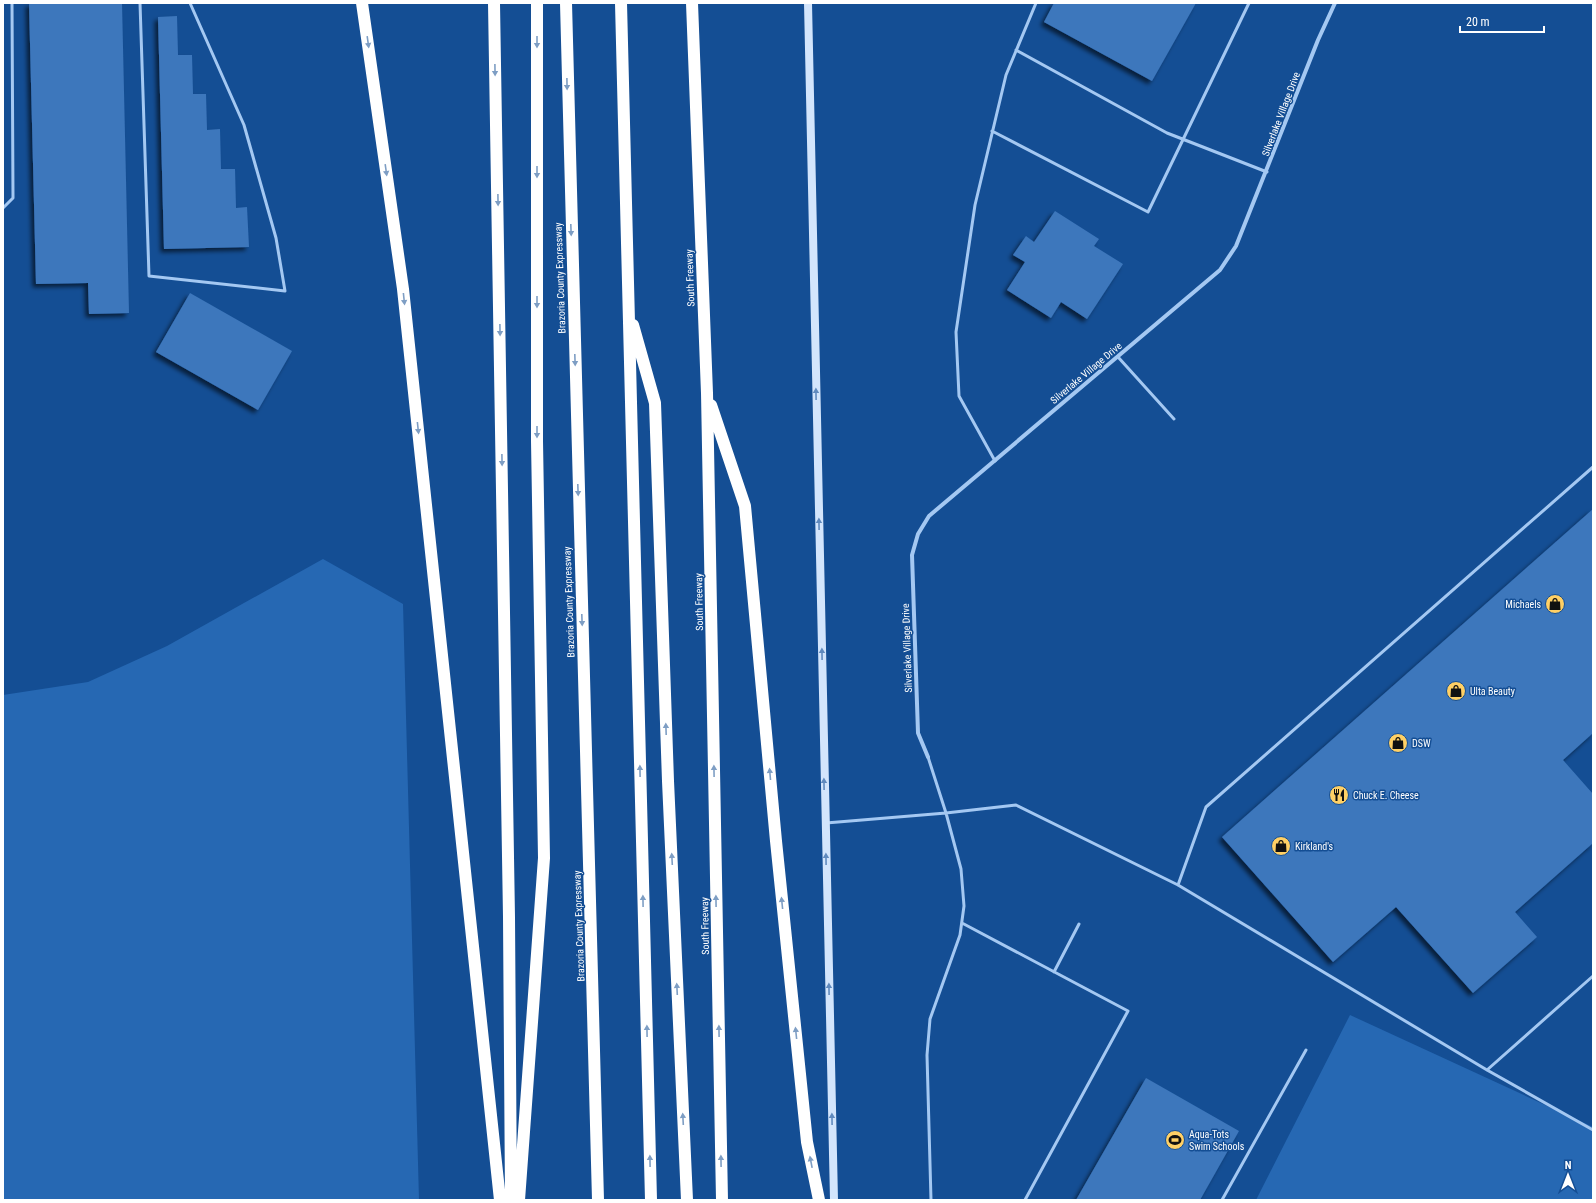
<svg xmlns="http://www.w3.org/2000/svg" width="1596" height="1203" font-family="'Roboto Condensed',sans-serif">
  <defs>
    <filter id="shadow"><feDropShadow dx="-3.5" dy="3.5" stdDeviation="2" flood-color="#0009"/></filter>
  </defs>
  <rect width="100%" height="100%" fill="#144e94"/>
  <path fill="#2668b3" d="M 323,559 L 403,604 L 419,1200 L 3,1200 L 3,695 L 88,682 L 167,646 Z
    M 1350,1015 L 1593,1127 L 1593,1200 L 1256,1200 Z"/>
  <path fill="#3d77bc" filter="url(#shadow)" d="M 29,3 L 122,3 L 129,313 L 89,314 L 88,283 L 36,284 Z
    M 1054,3 L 1196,3 L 1152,81 L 1044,22 Z
    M 177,16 L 178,55 L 192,55 L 193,94 L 206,94 L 207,130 L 220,129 L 221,169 L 235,169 L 236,208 L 247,207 L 249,247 L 164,249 L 158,17 Z
    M 1055,211 L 1099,239 L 1094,246 L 1123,264 L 1087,319 L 1061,302 L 1051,318 L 1007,290 L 1025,262 L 1013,255 L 1026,236 L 1034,242 Z
    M 190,293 L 292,351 L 258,410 L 156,352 Z
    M 1593,509 L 1593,733 L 1563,760 L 1593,794 L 1593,843 L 1515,912 L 1537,937 L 1473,993 L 1396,907 L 1333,962 L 1222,837 Z
    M 1146,1078 L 1239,1131 L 1200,1200 L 1076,1200 Z"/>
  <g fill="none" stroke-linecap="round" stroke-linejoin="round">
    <path stroke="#a4c8f2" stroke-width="3" d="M 140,3 L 149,276 L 285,291 L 276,238 L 244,125 L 190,3
      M 1016,50 L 1167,133 L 1267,172
      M 992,131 L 1148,212 L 1249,3
      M 3,208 L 13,198 L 12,3
      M 1118,357 L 1174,419
      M 995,461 L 959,396 L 956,332 L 975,205 L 1006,75 L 1036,3
      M 928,757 L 946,813 L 1016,805 L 1178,885 L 1487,1070 L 1593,1130
      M 826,823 L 946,813 L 961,869 L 964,906 L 960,935 L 930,1019 L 927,1055 L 931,1200
      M 1178,885 L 1206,807 L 1593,467
      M 962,923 L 1128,1011 L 1025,1200
      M 1054,972 L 1079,924
      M 1487,1070 L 1593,976
      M 1222,1200 L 1306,1050"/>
    <path stroke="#a4c8f2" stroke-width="4" d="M 928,757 L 918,733 L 912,555 L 918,534 L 929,516 L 1220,270 L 1236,246 L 1318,40 L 1335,3"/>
    <path stroke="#d3e5fc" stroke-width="8" d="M 808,3 L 834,1200"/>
    <path stroke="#fff" stroke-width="12" d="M 362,3 L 403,289 L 500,1200
      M 494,3 L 509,917 L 511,1200
      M 566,3 L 598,1200
      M 621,3 L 651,1200
      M 692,3 L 707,393 L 722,1200
      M 633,325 L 655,403 L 668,781 L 687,1200
      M 711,405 L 745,506 L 776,841 L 807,1142 L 819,1200
      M 519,1200 L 544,858 L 537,441 L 537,3"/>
  </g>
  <defs><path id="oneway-solid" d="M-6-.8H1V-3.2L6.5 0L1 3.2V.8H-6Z"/></defs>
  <g fill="#7e9ec4">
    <use href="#oneway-solid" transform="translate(368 42) rotate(82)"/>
    <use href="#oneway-solid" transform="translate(537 42) rotate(90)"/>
    <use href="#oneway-solid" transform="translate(495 70) rotate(89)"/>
    <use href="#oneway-solid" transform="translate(567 84) rotate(89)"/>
    <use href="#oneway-solid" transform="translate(386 170) rotate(82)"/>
    <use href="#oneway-solid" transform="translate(537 172) rotate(90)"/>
    <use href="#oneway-solid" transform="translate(498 200) rotate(89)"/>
    <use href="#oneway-solid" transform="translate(571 230) rotate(88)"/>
    <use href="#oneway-solid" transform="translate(404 299) rotate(84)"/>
    <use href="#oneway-solid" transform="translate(537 302) rotate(90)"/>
    <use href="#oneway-solid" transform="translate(500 330) rotate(89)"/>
    <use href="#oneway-solid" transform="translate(575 360) rotate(88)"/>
    <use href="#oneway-solid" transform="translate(418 428) rotate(84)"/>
    <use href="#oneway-solid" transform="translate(537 432) rotate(90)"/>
    <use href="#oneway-solid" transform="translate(502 460) rotate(89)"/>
    <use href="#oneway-solid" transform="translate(578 490) rotate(88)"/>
    <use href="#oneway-solid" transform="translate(582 620) rotate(88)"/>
    <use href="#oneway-solid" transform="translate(666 729) rotate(-92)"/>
    <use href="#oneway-solid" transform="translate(640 771) rotate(-91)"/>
    <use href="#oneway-solid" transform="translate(714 771) rotate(-91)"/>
    <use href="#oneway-solid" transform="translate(770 774) rotate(-95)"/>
    <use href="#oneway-solid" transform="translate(672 859) rotate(-93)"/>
    <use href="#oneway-solid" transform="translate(643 901) rotate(-91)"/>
    <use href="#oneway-solid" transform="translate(716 901) rotate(-91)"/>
    <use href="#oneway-solid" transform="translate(782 903) rotate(-96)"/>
    <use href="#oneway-solid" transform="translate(677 989) rotate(-93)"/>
    <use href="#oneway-solid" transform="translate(647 1031) rotate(-91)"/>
    <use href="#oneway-solid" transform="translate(719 1031) rotate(-91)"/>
    <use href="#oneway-solid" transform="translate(796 1033) rotate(-96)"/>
    <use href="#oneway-solid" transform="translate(683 1119) rotate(-93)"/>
    <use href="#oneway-solid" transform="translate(650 1161) rotate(-91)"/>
    <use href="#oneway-solid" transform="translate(721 1161) rotate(-91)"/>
    <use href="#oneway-solid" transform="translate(811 1162) rotate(-101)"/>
  </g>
  <g fill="#608abe">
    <use href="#oneway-solid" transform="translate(816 394) rotate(-91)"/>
    <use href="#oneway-solid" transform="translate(819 524) rotate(-91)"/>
    <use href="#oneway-solid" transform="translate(822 654) rotate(-91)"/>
    <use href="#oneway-solid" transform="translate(824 784) rotate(-91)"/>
    <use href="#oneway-solid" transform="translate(826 859) rotate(-91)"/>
    <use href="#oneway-solid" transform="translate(829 989) rotate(-91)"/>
    <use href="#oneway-solid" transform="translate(832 1119) rotate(-91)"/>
  </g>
  <defs>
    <g id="shop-disc" transform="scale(1)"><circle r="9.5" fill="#ffd065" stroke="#144e94"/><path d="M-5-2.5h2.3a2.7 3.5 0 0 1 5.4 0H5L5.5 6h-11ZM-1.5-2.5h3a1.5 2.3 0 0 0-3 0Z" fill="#111"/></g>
    <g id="restaurant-disc" transform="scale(1)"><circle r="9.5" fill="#ffd065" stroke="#144e94"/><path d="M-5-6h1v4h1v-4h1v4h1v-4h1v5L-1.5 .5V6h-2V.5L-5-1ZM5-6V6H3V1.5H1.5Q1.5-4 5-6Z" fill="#111"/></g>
    <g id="stadium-disc" transform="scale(1)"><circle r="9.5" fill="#ffd065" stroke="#144e94"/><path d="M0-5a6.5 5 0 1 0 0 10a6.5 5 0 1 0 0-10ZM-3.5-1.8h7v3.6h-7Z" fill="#111"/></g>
  </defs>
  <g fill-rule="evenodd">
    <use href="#shop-disc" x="1555" y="604"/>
    <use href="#shop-disc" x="1456" y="691"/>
    <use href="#shop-disc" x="1398" y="743"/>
    <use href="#restaurant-disc" x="1339" y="795"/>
    <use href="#shop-disc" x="1281" y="846"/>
    <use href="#stadium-disc" x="1175" y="1140"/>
  </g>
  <g text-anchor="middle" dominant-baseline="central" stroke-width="3" stroke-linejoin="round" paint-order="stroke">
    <g font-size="10" fill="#fff" stroke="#144e94">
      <text transform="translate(1281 114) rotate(-69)">Silverlake Village Drive</text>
      <text transform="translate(560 278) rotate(-92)">Brazoria County Expressway</text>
      <text transform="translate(690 278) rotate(-92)">South Freeway</text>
      <text transform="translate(1086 373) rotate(-40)">Silverlake Village Drive</text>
      <text transform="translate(569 602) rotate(-92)">Brazoria County Expressway</text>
      <text transform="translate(699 602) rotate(-91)">South Freeway</text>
      <text transform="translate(907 648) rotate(-92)">Silverlake Village Drive</text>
      <text transform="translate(579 926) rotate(-92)">Brazoria County Expressway</text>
      <text transform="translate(705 926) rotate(-91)">South Freeway</text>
    </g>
    <g font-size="10" fill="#fff" stroke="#144e94" text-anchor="start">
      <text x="1541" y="604" text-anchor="end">Michaels</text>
      <text x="1470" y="691">Ulta Beauty</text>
      <text x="1412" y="743">DSW</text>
      <text x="1353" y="795">Chuck E. Cheese</text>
      <text x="1295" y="846">Kirkland's</text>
      <text x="1189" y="1134">Aqua-Tots<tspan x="1189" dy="12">Swim Schools</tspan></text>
    </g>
  </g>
  <rect width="1596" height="1203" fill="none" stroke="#ffffff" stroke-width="8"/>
  <g transform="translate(1568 1175)" stroke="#144e94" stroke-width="3" paint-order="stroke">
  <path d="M0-3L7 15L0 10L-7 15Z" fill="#ffffff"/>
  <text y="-6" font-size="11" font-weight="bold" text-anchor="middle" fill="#ffffff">N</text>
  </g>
  <path d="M1460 26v6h84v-6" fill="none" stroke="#ffffff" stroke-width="2"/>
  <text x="1466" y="26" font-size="12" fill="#ffffff" stroke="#144e94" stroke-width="3" paint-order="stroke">20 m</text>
</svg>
